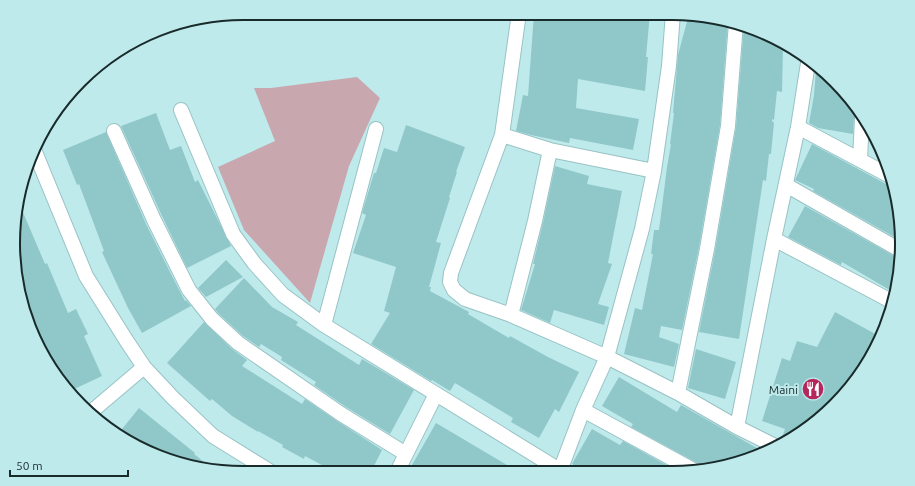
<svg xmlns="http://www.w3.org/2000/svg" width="915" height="486" font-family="Ubuntu,sans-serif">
  <rect width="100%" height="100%" fill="#bfeaec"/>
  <path fill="#c9a7ae" d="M 357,77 L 380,98 L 349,166 L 310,303 L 244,230 L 218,167 L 275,141 L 254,88 L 271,88 Z"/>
  <path fill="#90c8ca" d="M 534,13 L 650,13 L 646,57 L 648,57 L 645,91 L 578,79 L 576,108 L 639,119 L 633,150 L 570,138 L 569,143 L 531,135 L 516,131 L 523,95 L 528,96 Z
    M 689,14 L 728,20 L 720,125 L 699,247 L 682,330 L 661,326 L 659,337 L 679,344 L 674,367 L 624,354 L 635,308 L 642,310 L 653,254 L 651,254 L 654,230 L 659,230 L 667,167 L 671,144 L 670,144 L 674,113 L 673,113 L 678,55 Z
    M 744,26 L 782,42 L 781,47 L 783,47 L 782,92 L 777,91 L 774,120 L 772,119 L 772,121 L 774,123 L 771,154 L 769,154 L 766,181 L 763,180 L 739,339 L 699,332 L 715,251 L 736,127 Z
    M 816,69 L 854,103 L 858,110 L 855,113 L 854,117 L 853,134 L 818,128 L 809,123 L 814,95 Z
    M 156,113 L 170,150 L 181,146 L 195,182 L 198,180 L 231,246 L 187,268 L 162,216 L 121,126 Z
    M 406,125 L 465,147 L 456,172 L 457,172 L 449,197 L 450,198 L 436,242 L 441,243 L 429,287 L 431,287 L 430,291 L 469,312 L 468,314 L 509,338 L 510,336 L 548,357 L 579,372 L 559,412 L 555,409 L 539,438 L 511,422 L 513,418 L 455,383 L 450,391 L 432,380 L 431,381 L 371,344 L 390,313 L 384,311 L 396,267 L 353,253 L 366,215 L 362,213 L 374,173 L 376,173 L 384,148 L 397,152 Z
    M 106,132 L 146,224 L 172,276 L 185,301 L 186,300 L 191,306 L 142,333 L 128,308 L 102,252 L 104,251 L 79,184 L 77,185 L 63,150 Z
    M 812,144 L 886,184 L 894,186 L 898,239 L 813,191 L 814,189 L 795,180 Z
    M 555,166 L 589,176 L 587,184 L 622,191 L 608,263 L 612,264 L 598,304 L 609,307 L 604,325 L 554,310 L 550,323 L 521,310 L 535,264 L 533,264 L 543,223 Z
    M 19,203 L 45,264 L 47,263 L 68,313 L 76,309 L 88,334 L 84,336 L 102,376 L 68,392 L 31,331 L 14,258 Z
    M 805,206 L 894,256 L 899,257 L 900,273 L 893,292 L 842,262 L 841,265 L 788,237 Z
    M 226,260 L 243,277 L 206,297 L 198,288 Z
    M 244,278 L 272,307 L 298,322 L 296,325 L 359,365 L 362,359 L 414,390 L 390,434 L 346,407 L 314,385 L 316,382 L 281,360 L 282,357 L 261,344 L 259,347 L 243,336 L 218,313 L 215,309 Z
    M 835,312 L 879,336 L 876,345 L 862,370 L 845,395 L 800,434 L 783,443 L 781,440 L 785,429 L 762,421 L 782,358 L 790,361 L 797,341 L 817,347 Z
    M 204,322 L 232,349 L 247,360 L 242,366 L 302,404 L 305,399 L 337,421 L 382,450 L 371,472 L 335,472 L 305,456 L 304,459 L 282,447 L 283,445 L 258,431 L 258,432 L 232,416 L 212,399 L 210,401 L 167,363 Z
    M 696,349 L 736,362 L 725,399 L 688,388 Z
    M 619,377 L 677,412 L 681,405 L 764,452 L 746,461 L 703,471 L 702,466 L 699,464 L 631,427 L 633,424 L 602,406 Z
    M 139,408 L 195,453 L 194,454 L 214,470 L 183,465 L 128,442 L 118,434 Z
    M 436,423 L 519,472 L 408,472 Z
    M 592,429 L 620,445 L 623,441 L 677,471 L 585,471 L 572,464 Z"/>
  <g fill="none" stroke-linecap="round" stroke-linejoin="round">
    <g stroke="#98c2c4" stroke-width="16">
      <path id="minor" d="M 519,13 L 502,135 L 451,273 L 450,282 L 454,290 L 465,299 L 511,315 L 607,357 L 678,393 L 737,427 L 775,446
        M 181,110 L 233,234 L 254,263 L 283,295 L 324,325 L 561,471
        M 798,127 L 890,176
        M 114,131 L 154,220 L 189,290 L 212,319 L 238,343 L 341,414 L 406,454
        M 502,135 L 550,150 L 654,171
        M 35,152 L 86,276 L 126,340 L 144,367 L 173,398 L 213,436 L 271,472
        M 860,160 L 862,118
        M 786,185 L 898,249
        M 774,239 L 891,301
        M 511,315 L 535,221 L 550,150
        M 324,325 L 376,129
        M 678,393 L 707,249 L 728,126 L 736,23
        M 583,410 L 695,471
        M 91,412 L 144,367
        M 737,427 L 774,239 L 798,127 L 808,63
        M 560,471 L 583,410 L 607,357 L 642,229 L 654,171 L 669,66 L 673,13
        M 397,472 L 436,394"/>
    </g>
    <use href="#minor" stroke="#fff" stroke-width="14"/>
  </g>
  <defs>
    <g id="restaurant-disc" transform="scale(1.15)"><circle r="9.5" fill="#b6285c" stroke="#bfeaec"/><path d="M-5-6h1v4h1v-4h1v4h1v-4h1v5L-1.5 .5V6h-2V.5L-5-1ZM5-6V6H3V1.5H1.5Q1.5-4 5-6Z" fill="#fff"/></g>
  </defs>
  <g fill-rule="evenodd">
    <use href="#restaurant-disc" x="813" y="389"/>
  </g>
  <g text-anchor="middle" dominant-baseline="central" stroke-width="4" stroke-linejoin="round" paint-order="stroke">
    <g font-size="12" fill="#192a2b" stroke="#bfeaec" text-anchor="end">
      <text x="798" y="389">Maini</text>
    </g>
  </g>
  <path d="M0 0H915V486H0ZM243 20H672A223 223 0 0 1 895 243V243A223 223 0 0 1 672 466H243A223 223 0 0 1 20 243V243A223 223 0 0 1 243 20Z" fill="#bfeaec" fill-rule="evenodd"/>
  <path fill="none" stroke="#192a2b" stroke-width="2" d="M243 20H672A223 223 0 0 1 895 243V243A223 223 0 0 1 672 466H243A223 223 0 0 1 20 243V243A223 223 0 0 1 243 20Z"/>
  <path d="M10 470v6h118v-6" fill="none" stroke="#192a2b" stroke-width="2"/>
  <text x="16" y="470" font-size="12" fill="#192a2b" stroke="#bfeaec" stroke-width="3" paint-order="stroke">50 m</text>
</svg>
